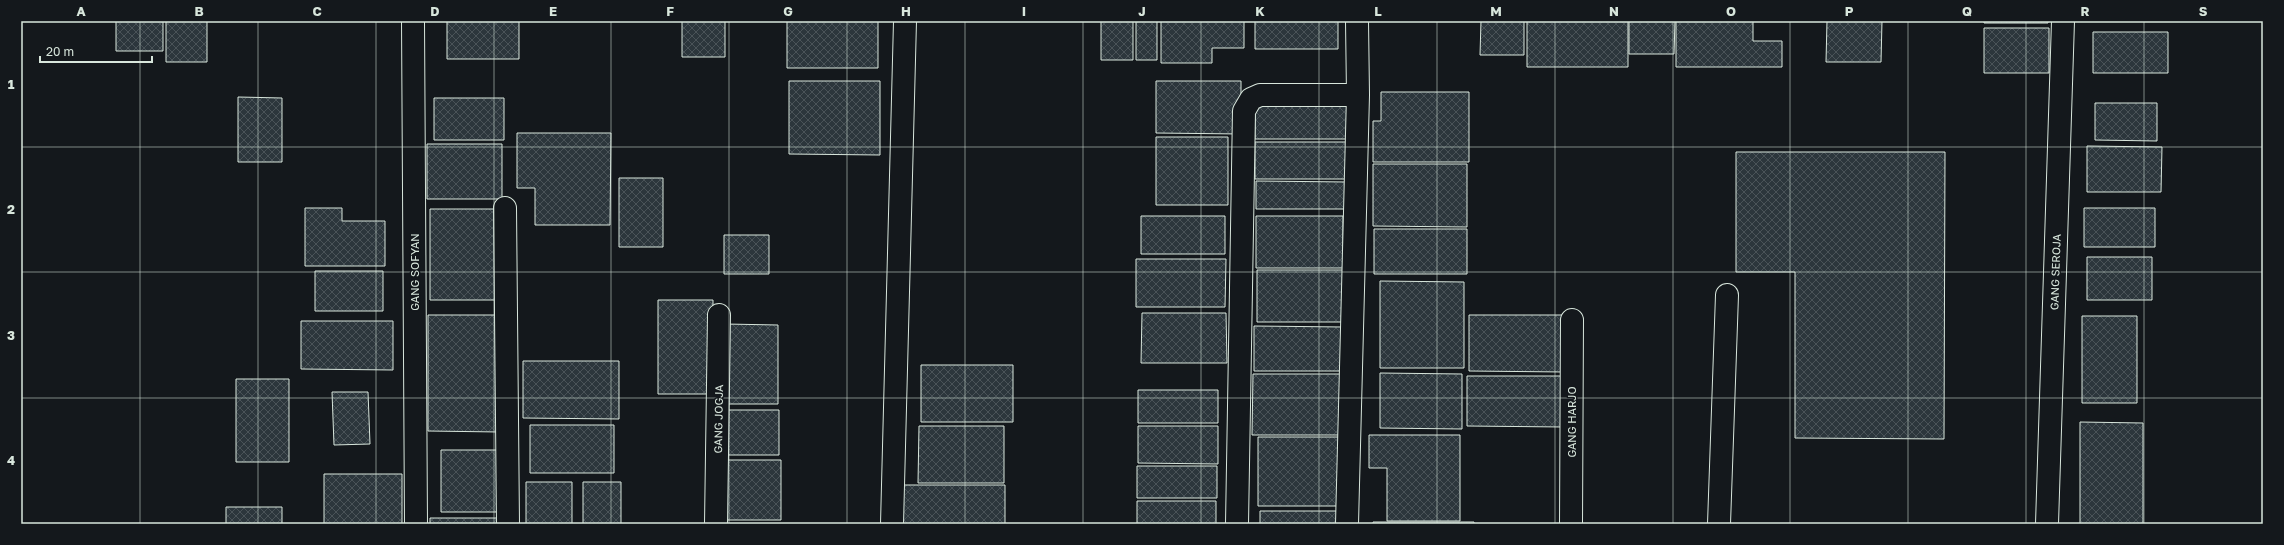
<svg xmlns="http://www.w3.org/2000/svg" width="2284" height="545" font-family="'Golos Text',sans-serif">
  <defs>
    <pattern id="building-cross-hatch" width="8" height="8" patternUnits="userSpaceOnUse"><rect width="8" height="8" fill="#2c363c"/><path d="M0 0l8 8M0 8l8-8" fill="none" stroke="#4a5358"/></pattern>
  </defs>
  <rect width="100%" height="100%" fill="#14181c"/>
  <path fill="url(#building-cross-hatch)" stroke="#d8e6dc" d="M 116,21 L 163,21 L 163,51 L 116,51 Z
    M 166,21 L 207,21 L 207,62 L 166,62 Z
    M 447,21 L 519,21 L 519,59 L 447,59 Z
    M 682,21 L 725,21 L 725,57 L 682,57 Z
    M 787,21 L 878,21 L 878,68 L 787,68 Z
    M 1101,21 L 1133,21 L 1133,60 L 1101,60 Z
    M 1136,21 L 1157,21 L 1157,60 L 1136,60 Z
    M 1161,21 L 1244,21 L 1244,48 L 1212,48 L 1212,63 L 1161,63 Z
    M 1255,21 L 1338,21 L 1338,49 L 1255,49 Z
    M 1481,21 L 1524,21 L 1524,55 L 1480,55 Z
    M 1527,21 L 1628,21 L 1628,67 L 1527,67 Z
    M 1629,21 L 1675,21 L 1674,54 L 1629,54 Z
    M 1676,21 L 1753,21 L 1753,41 L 1782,41 L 1782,67 L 1676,67 Z
    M 1827,21 L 1882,21 L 1881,62 L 1826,62 Z
    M 1984,21 L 2048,21 L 2048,23 L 1984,23 Z
    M 1984,28 L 2049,28 L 2049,73 L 1984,73 Z
    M 2093,32 L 2168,32 L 2168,73 L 2093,73 Z
    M 789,81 L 880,81 L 880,155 L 789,154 Z
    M 1156,81 L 1241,81 L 1241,134 L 1156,133 Z
    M 1381,92 L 1469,92 L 1469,162 L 1373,162 L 1373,121 L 1381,121 Z
    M 238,97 L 282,98 L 282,162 L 238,162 Z
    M 434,98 L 504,98 L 504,140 L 434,140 Z
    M 2095,103 L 2157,103 L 2157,141 L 2095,140 Z
    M 1255,105 L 1347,105 L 1347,139 L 1255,139 Z
    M 517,133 L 611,133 L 610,225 L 535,225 L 535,188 L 517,188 Z
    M 1156,137 L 1228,137 L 1228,205 L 1156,205 Z
    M 1255,142 L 1347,142 L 1347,179 L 1255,179 Z
    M 427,144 L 502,144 L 502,199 L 427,199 Z
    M 2087,146 L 2162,147 L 2161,192 L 2087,192 Z
    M 1736,152 L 1945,152 L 1944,439 L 1795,438 L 1795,272 L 1736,272 Z
    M 1373,164 L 1467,164 L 1467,227 L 1373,226 Z
    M 619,178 L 663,178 L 663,247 L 619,247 Z
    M 1256,181 L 1347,182 L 1347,209 L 1256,209 Z
    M 305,208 L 342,208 L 342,221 L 385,221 L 385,266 L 305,266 Z
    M 2084,208 L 2155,208 L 2155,247 L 2084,247 Z
    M 430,209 L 500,209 L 500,300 L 430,300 Z
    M 1141,216 L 1225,216 L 1225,254 L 1141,254 Z
    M 1256,216 L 1343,216 L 1343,268 L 1256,268 Z
    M 1374,229 L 1467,229 L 1467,274 L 1374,274 Z
    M 724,235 L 769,235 L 769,274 L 724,274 Z
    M 2087,257 L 2152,257 L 2152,300 L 2087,300 Z
    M 1136,259 L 1226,259 L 1225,307 L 1136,307 Z
    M 1257,270 L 1343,270 L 1342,322 L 1257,322 Z
    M 315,271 L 383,271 L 383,311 L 315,311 Z
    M 1380,281 L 1464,282 L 1464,368 L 1380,368 Z
    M 658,300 L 713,300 L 713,394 L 658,394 Z
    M 1142,313 L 1226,313 L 1227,363 L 1141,363 Z
    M 428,315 L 500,315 L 499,432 L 428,431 Z
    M 1469,315 L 1564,315 L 1564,372 L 1469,371 Z
    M 2082,316 L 2137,316 L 2137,403 L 2082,403 Z
    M 301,321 L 393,321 L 393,370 L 301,369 Z
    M 725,324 L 778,325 L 778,404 L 725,404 Z
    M 1254,326 L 1343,327 L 1343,371 L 1254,371 Z
    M 523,361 L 619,361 L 619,419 L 523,418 Z
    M 921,365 L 1013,365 L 1013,422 L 921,422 Z
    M 1380,373 L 1462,374 L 1462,429 L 1380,428 Z
    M 1253,374 L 1342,374 L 1342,435 L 1252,435 Z
    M 1467,376 L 1563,376 L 1563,427 L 1467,426 Z
    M 236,379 L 289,379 L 289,462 L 236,462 Z
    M 1138,390 L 1218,390 L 1218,423 L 1138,423 Z
    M 332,392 L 368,392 L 370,444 L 334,445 Z
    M 725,410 L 779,410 L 779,455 L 725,455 Z
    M 2080,422 L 2143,423 L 2143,524 L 2080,524 Z
    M 530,425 L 614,425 L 614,473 L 530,473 Z
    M 919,426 L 1004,426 L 1004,483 L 918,483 Z
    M 1138,426 L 1218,426 L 1218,464 L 1138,463 Z
    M 1369,435 L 1460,435 L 1460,521 L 1387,521 L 1387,468 L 1369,468 Z
    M 1258,437 L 1342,437 L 1342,506 L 1258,506 Z
    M 441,450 L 499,450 L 499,512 L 441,512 Z
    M 727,460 L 781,460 L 781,520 L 727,520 Z
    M 1137,466 L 1217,466 L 1217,498 L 1137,498 Z
    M 324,474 L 402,474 L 402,524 L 324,524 Z
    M 526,482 L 572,482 L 572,524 L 526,524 Z
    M 583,482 L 621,482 L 621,524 L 583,524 Z
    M 903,485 L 1005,485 L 1005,524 L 903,524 Z
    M 1137,501 L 1216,501 L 1216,524 L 1137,524 Z
    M 226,507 L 282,507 L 282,524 L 226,524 Z
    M 1260,511 L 1338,511 L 1338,524 L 1260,524 Z
    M 430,518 L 499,518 L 499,524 L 430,524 Z
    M 1373,522 L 1474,522 L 1474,524 L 1373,524 Z"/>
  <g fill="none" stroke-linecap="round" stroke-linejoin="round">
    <g stroke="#d8e6dc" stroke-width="24">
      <path id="minor" d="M 413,21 L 416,524
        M 505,208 L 508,524
        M 716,524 L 719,315
        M 892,524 L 905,21
        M 1237,524 L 1244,111 L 1251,99 L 1260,95 L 1358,95
        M 1347,524 L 1358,95 L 1357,21
        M 1571,524 L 1572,320
        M 1719,524 L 1727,295
        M 2047,524 L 2063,21"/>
    </g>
    <use href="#minor" stroke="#14181c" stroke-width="22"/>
  </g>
  <path fill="none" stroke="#d8e6dc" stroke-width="1" stroke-opacity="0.55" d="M 140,21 L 140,524M 258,21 L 258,524M 376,21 L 376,524M 494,21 L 494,524M 611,21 L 611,524M 729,21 L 729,524M 847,21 L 847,524M 965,21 L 965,524M 1083,21 L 1083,524M 1201,21 L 1201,524M 1319,21 L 1319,524M 1437,21 L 1437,524M 1555,21 L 1555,524M 1673,21 L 1673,524M 1790,21 L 1790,524M 1908,21 L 1908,524M 2026,21 L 2026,524M 2144,21 L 2144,524M 21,147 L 2263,147M 21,272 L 2263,272M 21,398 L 2263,398"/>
  <g text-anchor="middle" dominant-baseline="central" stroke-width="3" stroke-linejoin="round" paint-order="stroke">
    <g font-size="11" fill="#d8e6dc" stroke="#14181c">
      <text transform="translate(414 272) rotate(-90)">GANG SOFYAN</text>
      <text transform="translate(2055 272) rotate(-88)">GANG SEROJA</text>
      <text transform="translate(718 419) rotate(-89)">GANG JOGJA</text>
      <text transform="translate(1571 422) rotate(-90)">GANG HARJO</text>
    </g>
  </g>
  <rect width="2284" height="545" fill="none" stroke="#14181c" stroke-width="44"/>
  <path d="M40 56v6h112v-6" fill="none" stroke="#d8e6dc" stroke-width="2"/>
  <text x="46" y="56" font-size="12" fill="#d8e6dc" stroke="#14181c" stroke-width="3" paint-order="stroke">20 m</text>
  <rect x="22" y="22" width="2240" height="501" fill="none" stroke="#d8e6dc" stroke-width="1.5"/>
  <g font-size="13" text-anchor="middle" font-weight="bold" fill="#d8e6dc">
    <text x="81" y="16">A</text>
    <text x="199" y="16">B</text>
    <text x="317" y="16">C</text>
    <text x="435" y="16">D</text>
    <text x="553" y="16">E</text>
    <text x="670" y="16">F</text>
    <text x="788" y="16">G</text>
    <text x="906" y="16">H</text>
    <text x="1024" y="16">I</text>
    <text x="1142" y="16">J</text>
    <text x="1260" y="16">K</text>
    <text x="1378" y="16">L</text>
    <text x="1496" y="16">M</text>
    <text x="1614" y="16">N</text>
    <text x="1731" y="16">O</text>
    <text x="1849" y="16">P</text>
    <text x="1967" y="16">Q</text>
    <text x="2085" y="16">R</text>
    <text x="2203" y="16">S</text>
    <text x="11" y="89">1</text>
    <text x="11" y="214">2</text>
    <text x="11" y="340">3</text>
    <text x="11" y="465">4</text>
  </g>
</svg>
